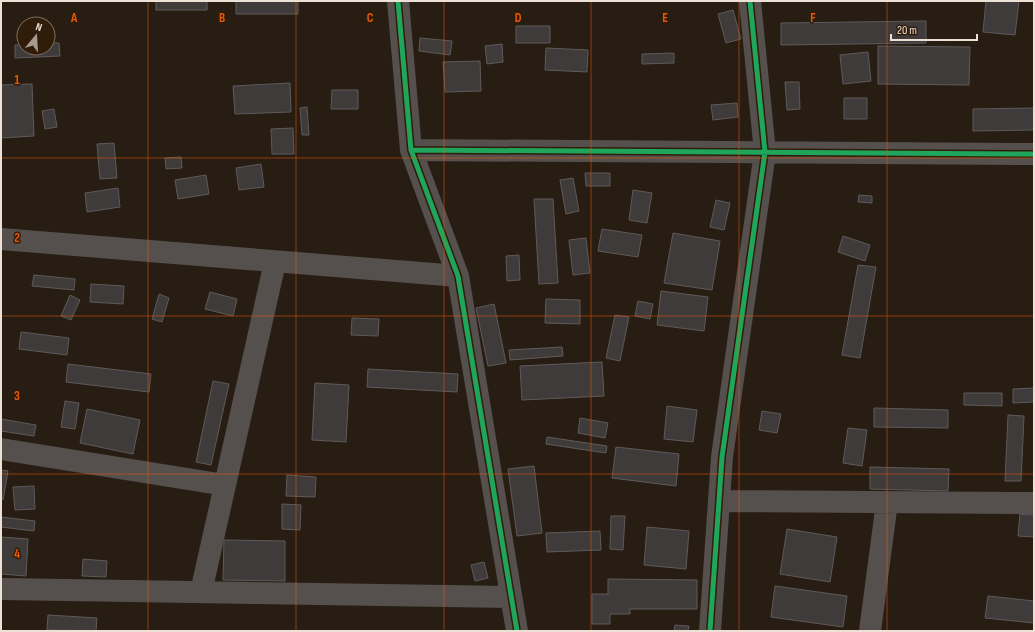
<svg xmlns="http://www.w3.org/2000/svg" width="1035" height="632" font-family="'Sofia Sans Condensed',sans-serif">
  <rect width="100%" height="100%" fill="#271d12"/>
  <path fill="#403b3b" stroke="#5f5a5a" d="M 156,1 L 207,1 L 207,10 L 156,10 Z
    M 236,1 L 298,1 L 298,14 L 236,14 Z
    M 986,1 L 1019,1 L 1015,35 L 983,32 Z
    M 733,10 L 741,39 L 726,43 L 718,14 Z
    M 926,21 L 926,43 L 781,45 L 781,23 Z
    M 516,26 L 550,26 L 550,43 L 516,43 Z
    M 420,38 L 452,41 L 450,55 L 419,51 Z
    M 48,43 L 59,43 L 60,56 L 15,58 L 15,45 L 24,45 L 24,48 L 48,48 Z
    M 502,44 L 503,62 L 487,64 L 485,46 Z
    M 878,46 L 970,47 L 969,85 L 878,84 Z
    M 546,48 L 588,50 L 587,72 L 545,70 Z
    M 868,52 L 871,81 L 843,84 L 840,55 Z
    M 674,53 L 674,63 L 642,64 L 642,54 Z
    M 480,61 L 481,91 L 445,92 L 443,62 Z
    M 785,82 L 799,82 L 800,109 L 787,110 Z
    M 290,83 L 291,112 L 235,114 L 233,86 Z
    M 32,84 L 34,136 L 1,138 L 1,85 Z
    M 332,90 L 358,90 L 358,109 L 331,109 Z
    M 844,98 L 867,98 L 867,119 L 844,119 Z
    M 737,103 L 738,117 L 713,120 L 711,105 Z
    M 307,107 L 309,135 L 302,135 L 300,108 Z
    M 1034,108 L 1034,130 L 973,131 L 973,109 Z
    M 54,109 L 57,127 L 45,129 L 42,111 Z
    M 293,128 L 294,154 L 272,154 L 271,129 Z
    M 114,143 L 117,178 L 100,179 L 97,144 Z
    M 181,157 L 182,168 L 166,169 L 165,158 Z
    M 261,164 L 264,187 L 239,190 L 236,168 Z
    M 585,173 L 610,173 L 610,186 L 586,186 Z
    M 206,175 L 209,194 L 178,199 L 175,180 Z
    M 573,178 L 579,211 L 566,214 L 560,180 Z
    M 118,188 L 120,207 L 87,212 L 85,193 Z
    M 633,190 L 652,193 L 647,223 L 629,220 Z
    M 859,195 L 872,196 L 872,203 L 858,202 Z
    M 534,199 L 553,199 L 558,283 L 539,284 Z
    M 716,200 L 730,203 L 724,230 L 710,227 Z
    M 602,229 L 642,235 L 638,257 L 598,251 Z
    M 673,233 L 720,241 L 712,290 L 664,283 Z
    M 843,236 L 870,245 L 865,261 L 838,252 Z
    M 586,238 L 590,273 L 573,275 L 569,240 Z
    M 519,255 L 520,280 L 507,281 L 506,256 Z
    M 858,265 L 876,267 L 860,358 L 842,355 Z
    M 34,275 L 75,279 L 74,290 L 32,286 Z
    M 91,284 L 124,286 L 123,304 L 90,302 Z
    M 661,291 L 708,297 L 704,331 L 657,325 Z
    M 210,292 L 237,299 L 233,316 L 205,309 Z
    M 159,294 L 169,298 L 162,322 L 152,319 Z
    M 70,295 L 80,300 L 71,320 L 61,316 Z
    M 546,299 L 580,300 L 580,324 L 545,323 Z
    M 638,301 L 653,304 L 650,319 L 635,316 Z
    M 494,304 L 506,363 L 488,366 L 476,308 Z
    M 615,315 L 629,317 L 620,361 L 606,358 Z
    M 352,318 L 379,319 L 378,336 L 351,335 Z
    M 21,332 L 69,338 L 67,355 L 19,349 Z
    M 562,347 L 563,356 L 510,360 L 509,350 Z
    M 602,362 L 604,396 L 522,400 L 520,366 Z
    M 68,364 L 151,374 L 149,392 L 66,382 Z
    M 368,369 L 458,374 L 457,392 L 367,387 Z
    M 213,381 L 229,384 L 211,465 L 196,462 Z
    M 315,383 L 349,385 L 346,442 L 312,440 Z
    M 1034,388 L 1034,402 L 1013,403 L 1013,389 Z
    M 964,393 L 1002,393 L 1002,406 L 964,405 Z
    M 65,401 L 79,403 L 75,429 L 61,427 Z
    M 667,406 L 697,410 L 693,442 L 664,439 Z
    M 874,408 L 948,410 L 948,428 L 874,427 Z
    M 87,409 L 140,420 L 133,454 L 80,443 Z
    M 762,411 L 781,414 L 777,433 L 759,430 Z
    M 1008,415 L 1024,416 L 1021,481 L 1005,481 Z
    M 580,418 L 608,423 L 605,438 L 578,433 Z
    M 1,419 L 36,425 L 34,436 L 1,431 Z
    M 848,428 L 867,430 L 862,466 L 843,463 Z
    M 547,437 L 607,446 L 606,453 L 546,444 Z
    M 616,447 L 679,454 L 676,486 L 612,478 Z
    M 534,466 L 542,533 L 517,536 L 508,469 Z
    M 870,467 L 949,469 L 948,491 L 870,489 Z
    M 1,470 L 8,471 L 3,500 L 1,499 Z
    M 287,475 L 316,477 L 315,497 L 286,496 Z
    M 34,486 L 35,509 L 15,510 L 13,487 Z
    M 282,504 L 301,505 L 300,530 L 282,529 Z
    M 1020,514 L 1034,515 L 1034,537 L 1018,536 Z
    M 611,516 L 625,516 L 623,550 L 610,549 Z
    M 1,517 L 35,521 L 34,531 L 1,527 Z
    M 647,527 L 689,531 L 686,569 L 644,565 Z
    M 787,529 L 837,537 L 830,582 L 780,574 Z
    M 600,531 L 601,550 L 547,552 L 546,533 Z
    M 1,537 L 28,539 L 26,576 L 1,574 Z
    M 224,540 L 285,541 L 285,581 L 223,580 Z
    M 83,559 L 107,561 L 106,577 L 82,576 Z
    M 484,562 L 488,578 L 475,581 L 471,565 Z
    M 608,579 L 697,580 L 697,609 L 630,609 L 630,614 L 610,614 L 610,624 L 592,624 L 592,594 L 608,594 Z
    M 775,586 L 847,596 L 843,627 L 771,617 Z
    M 988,596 L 1034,601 L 1034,623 L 985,618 Z
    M 48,615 L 97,618 L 96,631 L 47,630 Z
    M 675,625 L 689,626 L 688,631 L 674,631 Z"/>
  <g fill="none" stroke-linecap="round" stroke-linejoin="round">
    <path stroke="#55504d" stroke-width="22" d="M 398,1 L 411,150 L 458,276 L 517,631
      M 411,150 L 1034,154
      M 1,239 L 458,276
      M 1,449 L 225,485
      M 719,501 L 1034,503
      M 1,589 L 511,597
      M 201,592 L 275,262
      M 710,631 L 722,457 L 765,152 L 750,1
      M 870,631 L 887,502"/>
    <g stroke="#301d09" stroke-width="8">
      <path id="cycleway" d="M 398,1 L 411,150 L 458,276 L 517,631
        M 411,150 L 1034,154
        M 710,631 L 722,457 L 765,152 L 750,1"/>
    </g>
    <use href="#cycleway" stroke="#20a55d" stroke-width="5"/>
  </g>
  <path fill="none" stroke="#e8590c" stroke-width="1" stroke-opacity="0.55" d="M 148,1 L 148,631M 296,1 L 296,631M 444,1 L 444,631M 591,1 L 591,631M 739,1 L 739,631M 887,1 L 887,631M 1,158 L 1034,158M 1,316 L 1034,316M 1,474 L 1034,474"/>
  <g font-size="13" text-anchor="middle" font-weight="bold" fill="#e8590c" stroke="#301d09" stroke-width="3" stroke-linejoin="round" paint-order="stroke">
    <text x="74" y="22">A</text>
    <text x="222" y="22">B</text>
    <text x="370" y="22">C</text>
    <text x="518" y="22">D</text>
    <text x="665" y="22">E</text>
    <text x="813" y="22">F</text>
    <text x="17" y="84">1</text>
    <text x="17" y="242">2</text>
    <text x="17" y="400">3</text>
    <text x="17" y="558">4</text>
  </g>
  <rect width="1035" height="632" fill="none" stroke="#ede0d4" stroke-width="4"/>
  <g transform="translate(36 36) rotate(18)"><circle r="19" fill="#301d09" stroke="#7c6b5a"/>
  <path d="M0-3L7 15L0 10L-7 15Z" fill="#a89c90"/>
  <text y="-6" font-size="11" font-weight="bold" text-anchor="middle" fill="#ede0d4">N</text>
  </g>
  <path d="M891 34v6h86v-6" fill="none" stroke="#ede0d4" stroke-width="2"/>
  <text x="897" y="34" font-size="12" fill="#ede0d4" stroke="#301d09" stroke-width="3" paint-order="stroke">20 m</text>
</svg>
